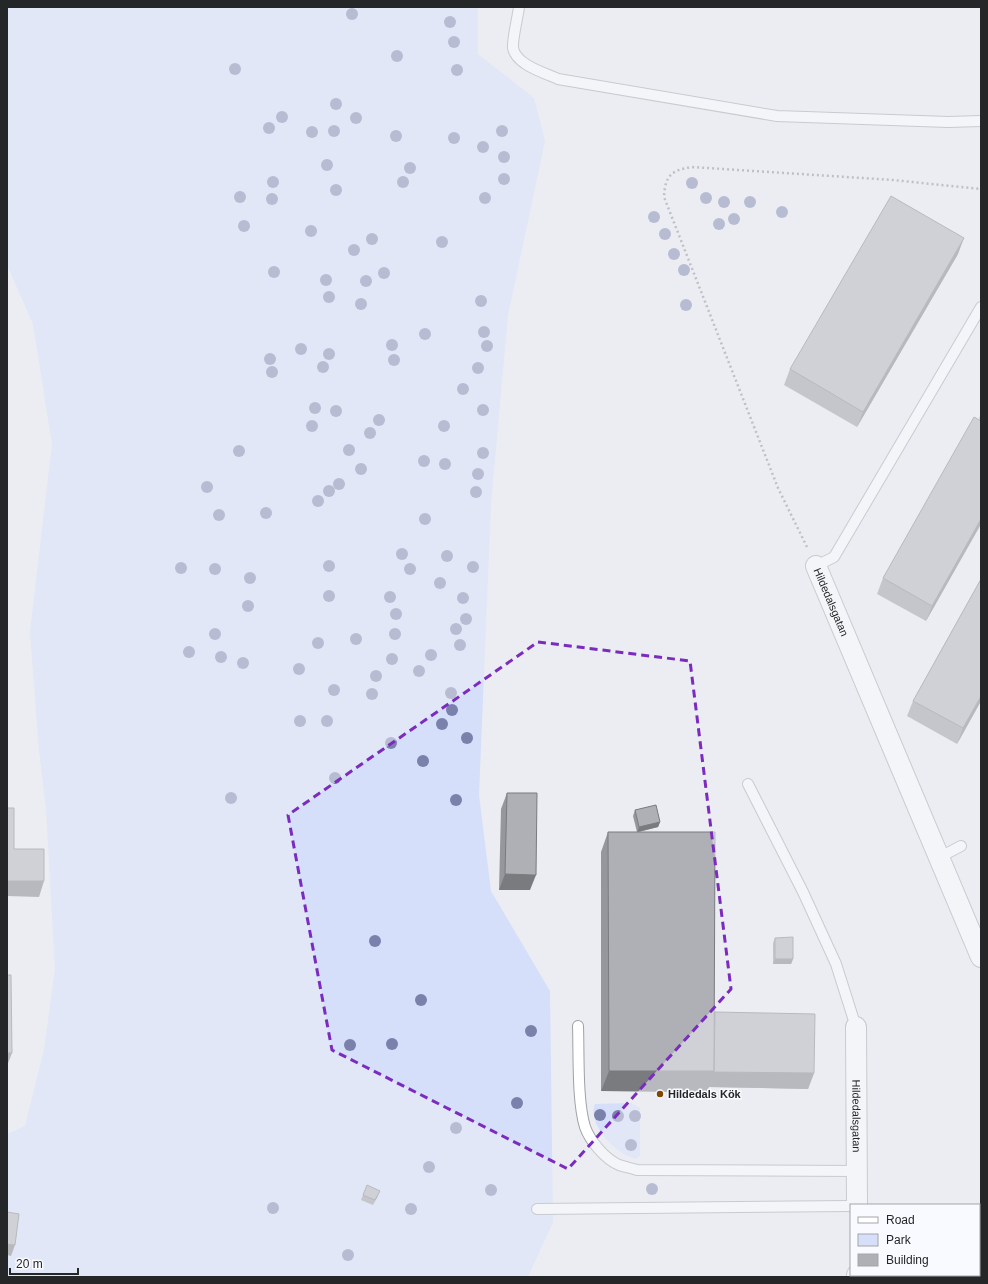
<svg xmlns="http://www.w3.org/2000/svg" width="988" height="1284" font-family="Arial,sans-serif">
  <rect width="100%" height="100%" fill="#ebedf2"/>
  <path fill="#d5dffa" d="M 7,7 L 478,7 L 478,54 L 534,98 L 545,141 L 508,315 L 491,504 L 479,795 L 491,891 L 550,991 L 553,1222 L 528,1277 L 7,1277 L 7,1134 L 25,1126 L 44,1050 L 55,969 L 46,809 L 39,750 L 30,632 L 52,444 L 33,324 L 7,265 Z
    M 631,1103 L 640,1108 L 640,1155 L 637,1159 C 618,1157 586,1124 595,1104 Z"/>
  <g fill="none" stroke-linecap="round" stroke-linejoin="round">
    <g stroke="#9fa1a5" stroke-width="12">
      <path id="lane" d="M 519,7 C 518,16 512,40 513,48 C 516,65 545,73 558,79 L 777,116 L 948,122 L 981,121
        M 816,566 L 834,557 L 981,307
        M 748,784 L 803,892 L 836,964 L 856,1027
        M 940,857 L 961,846
        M 578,1026 C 579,1053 577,1101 585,1127 C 590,1141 605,1159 619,1165 C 625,1167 631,1168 637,1170 L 857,1171
        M 537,1209 L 851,1206"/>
    </g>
    <g stroke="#9fa1a5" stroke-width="22">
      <g id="street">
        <path id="s1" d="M 816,566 L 981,957"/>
        <path id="s2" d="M 856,1027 L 857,1205"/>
        <path d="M 857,1275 L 857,1277"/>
      </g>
    </g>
    <path stroke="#898b8e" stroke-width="2.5" stroke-dasharray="2 3" stroke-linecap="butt" d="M 807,547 L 778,488 L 664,197 C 665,176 671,170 692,167 L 893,180 L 981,189
      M 979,1216 L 981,1216"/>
    <use href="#lane" stroke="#fff" stroke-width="10"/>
    <use href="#street" stroke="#fff" stroke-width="20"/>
  </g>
  <g fill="#7a82ac">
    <circle cx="352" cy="14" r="6"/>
    <circle cx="450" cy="22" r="6"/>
    <circle cx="454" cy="42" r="6"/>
    <circle cx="397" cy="56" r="6"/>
    <circle cx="235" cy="69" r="6"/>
    <circle cx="457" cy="70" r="6"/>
    <circle cx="336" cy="104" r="6"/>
    <circle cx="282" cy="117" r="6"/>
    <circle cx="356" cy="118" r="6"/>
    <circle cx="269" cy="128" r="6"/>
    <circle cx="334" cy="131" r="6"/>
    <circle cx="502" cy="131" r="6"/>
    <circle cx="312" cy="132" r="6"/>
    <circle cx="396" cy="136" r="6"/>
    <circle cx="454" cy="138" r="6"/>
    <circle cx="483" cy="147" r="6"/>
    <circle cx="504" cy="157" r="6"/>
    <circle cx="327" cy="165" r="6"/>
    <circle cx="410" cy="168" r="6"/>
    <circle cx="504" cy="179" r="6"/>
    <circle cx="273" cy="182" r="6"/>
    <circle cx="403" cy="182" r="6"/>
    <circle cx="692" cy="183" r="6"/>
    <circle cx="336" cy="190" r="6"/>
    <circle cx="240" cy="197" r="6"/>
    <circle cx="485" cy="198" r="6"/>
    <circle cx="706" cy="198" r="6"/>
    <circle cx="272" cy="199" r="6"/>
    <circle cx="724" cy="202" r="6"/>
    <circle cx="750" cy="202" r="6"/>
    <circle cx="782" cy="212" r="6"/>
    <circle cx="654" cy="217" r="6"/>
    <circle cx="734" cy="219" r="6"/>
    <circle cx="719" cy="224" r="6"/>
    <circle cx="244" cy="226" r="6"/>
    <circle cx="311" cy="231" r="6"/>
    <circle cx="665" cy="234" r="6"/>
    <circle cx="372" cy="239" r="6"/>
    <circle cx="442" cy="242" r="6"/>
    <circle cx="354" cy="250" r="6"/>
    <circle cx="674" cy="254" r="6"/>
    <circle cx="684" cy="270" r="6"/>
    <circle cx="274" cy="272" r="6"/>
    <circle cx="384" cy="273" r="6"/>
    <circle cx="326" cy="280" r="6"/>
    <circle cx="366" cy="281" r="6"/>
    <circle cx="329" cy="297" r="6"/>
    <circle cx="481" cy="301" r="6"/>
    <circle cx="361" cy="304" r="6"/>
    <circle cx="686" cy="305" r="6"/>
    <circle cx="484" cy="332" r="6"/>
    <circle cx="425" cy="334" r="6"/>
    <circle cx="392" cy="345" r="6"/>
    <circle cx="487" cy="346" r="6"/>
    <circle cx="301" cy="349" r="6"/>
    <circle cx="329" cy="354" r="6"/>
    <circle cx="270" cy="359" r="6"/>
    <circle cx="394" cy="360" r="6"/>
    <circle cx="323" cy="367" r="6"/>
    <circle cx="478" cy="368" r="6"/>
    <circle cx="272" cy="372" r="6"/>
    <circle cx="463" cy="389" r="6"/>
    <circle cx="315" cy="408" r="6"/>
    <circle cx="483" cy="410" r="6"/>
    <circle cx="336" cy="411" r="6"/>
    <circle cx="379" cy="420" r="6"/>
    <circle cx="312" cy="426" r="6"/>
    <circle cx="444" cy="426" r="6"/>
    <circle cx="370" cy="433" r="6"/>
    <circle cx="349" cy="450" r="6"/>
    <circle cx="239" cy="451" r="6"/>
    <circle cx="483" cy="453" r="6"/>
    <circle cx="424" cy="461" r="6"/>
    <circle cx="445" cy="464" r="6"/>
    <circle cx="361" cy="469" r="6"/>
    <circle cx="478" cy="474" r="6"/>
    <circle cx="339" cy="484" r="6"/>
    <circle cx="207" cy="487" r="6"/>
    <circle cx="329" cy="491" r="6"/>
    <circle cx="476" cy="492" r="6"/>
    <circle cx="318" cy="501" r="6"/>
    <circle cx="266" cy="513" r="6"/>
    <circle cx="219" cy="515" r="6"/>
    <circle cx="425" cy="519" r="6"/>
    <circle cx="402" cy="554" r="6"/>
    <circle cx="447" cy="556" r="6"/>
    <circle cx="329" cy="566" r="6"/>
    <circle cx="473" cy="567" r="6"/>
    <circle cx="181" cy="568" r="6"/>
    <circle cx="215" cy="569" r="6"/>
    <circle cx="410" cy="569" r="6"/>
    <circle cx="250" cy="578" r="6"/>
    <circle cx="440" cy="583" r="6"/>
    <circle cx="329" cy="596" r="6"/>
    <circle cx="390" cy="597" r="6"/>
    <circle cx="463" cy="598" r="6"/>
    <circle cx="248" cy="606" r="6"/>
    <circle cx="396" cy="614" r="6"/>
    <circle cx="466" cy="619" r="6"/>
    <circle cx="456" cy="629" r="6"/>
    <circle cx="215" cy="634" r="6"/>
    <circle cx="395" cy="634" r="6"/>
    <circle cx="356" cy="639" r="6"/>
    <circle cx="318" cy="643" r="6"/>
    <circle cx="460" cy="645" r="6"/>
    <circle cx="189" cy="652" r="6"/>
    <circle cx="431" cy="655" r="6"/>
    <circle cx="221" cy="657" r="6"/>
    <circle cx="392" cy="659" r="6"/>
    <circle cx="243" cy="663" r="6"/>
    <circle cx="299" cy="669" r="6"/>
    <circle cx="419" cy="671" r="6"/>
    <circle cx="376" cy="676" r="6"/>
    <circle cx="334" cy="690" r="6"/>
    <circle cx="451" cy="693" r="6"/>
    <circle cx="372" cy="694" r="6"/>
    <circle cx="452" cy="710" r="6"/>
    <circle cx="300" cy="721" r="6"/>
    <circle cx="327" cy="721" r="6"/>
    <circle cx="442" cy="724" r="6"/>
    <circle cx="467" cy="738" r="6"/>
    <circle cx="391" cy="743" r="6"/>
    <circle cx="423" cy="761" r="6"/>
    <circle cx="335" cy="778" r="6"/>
    <circle cx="231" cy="798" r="6"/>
    <circle cx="456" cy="800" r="6"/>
    <circle cx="375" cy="941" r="6"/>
    <circle cx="421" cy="1000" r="6"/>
    <circle cx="531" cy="1031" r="6"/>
    <circle cx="392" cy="1044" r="6"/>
    <circle cx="350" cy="1045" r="6"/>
    <circle cx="517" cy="1103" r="6"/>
    <circle cx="600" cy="1115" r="6"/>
    <circle cx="618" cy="1116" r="6"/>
    <circle cx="635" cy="1116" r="6"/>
    <circle cx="456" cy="1128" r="6"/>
    <circle cx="631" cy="1145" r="6"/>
    <circle cx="429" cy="1167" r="6"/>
    <circle cx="652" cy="1189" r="6"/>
    <circle cx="491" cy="1190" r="6"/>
    <circle cx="273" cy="1208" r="6"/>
    <circle cx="411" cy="1209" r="6"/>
    <circle cx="348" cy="1255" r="6"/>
  </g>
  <path fill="#96979c" d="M 958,254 L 857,427 L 784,385 L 790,369 Z
    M 981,413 L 981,420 L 979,419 Z
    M 981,421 L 981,524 L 926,621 L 877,594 L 883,578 Z
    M 981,579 L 981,701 L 957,744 L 907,716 L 913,701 Z
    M 507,793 L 530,890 L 499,890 L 501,809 Z
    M 635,810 L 660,822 L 658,827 L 639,832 L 715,1012 L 814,1073 L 808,1089 L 709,1087 L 707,1092 L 601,1091 L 601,852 L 608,832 L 637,832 L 633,816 Z
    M 775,938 L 793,959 L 791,964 L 773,964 L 773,943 Z
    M 363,1195 L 378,1196 L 373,1205 L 361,1200 Z
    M 981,1232 L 981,1277 L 978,1277 L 978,1275 L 979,1275 L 979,1238 Z"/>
  <path fill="#7a7b7f" d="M 964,238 L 958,254 L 857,427 L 863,412 Z
    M 981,519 L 981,524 L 926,621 L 932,606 Z
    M 981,696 L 981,701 L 957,744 L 963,728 Z
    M 660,822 L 658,827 L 637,832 L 639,827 Z
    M 505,874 L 536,875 L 530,890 L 499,890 Z
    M 7,881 L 44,881 L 39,897 L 7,896 Z
    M 775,959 L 793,959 L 791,964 L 773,964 Z
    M 7,1053 L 12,1053 L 7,1066 Z
    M 609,1071 L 714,1071 L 814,1073 L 808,1089 L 709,1087 L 707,1092 L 601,1091 Z
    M 7,1244 L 15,1245 L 11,1256 L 7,1255 Z"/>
  <path fill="#aeb0b5" stroke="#7a7b7f" d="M 891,196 L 964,238 L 863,412 L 790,369 Z
    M 974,417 L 981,421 L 981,519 L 932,606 L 883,578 Z
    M 981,579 L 981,696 L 963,728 L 913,701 Z
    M 507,793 L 537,793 L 536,875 L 505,874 Z
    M 656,805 L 660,822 L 639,827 L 635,810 Z
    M 7,808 L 14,808 L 14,849 L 44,849 L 44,881 L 7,881 Z
    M 608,832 L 715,832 L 714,1071 L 609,1071 Z
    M 793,937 L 793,959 L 775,959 L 775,938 Z
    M 7,975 L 11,975 L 12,1053 L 7,1053 Z
    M 715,1012 L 815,1014 L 814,1073 L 713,1072 L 714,1071 Z
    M 367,1185 L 380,1191 L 375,1200 L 363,1195 Z
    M 7,1212 L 19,1214 L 15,1245 L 7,1244 Z"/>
  <path d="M0 0H988V1284H0ZM 538,642 L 690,661 L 731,989 L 568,1169 L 332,1050 L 288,815 Z" fill="#ebedf2" fill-opacity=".55" fill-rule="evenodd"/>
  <path fill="none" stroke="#7b2cbf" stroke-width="3" stroke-dasharray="8 5" stroke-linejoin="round" d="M 538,642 L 690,661 L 731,989 L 568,1169 L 332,1050 L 288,815 Z"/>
  <circle fill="#814600" stroke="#f8faff" stroke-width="1.5" cx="660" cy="1094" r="4"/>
  <g text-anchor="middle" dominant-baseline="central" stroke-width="3" stroke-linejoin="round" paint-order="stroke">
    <g font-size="11" fill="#252627" stroke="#f8faff">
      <text stroke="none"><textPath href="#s1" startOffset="39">Hildedalsgatan</textPath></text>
      <text stroke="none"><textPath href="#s2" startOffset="89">Hildedalsgatan</textPath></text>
    </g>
    <g font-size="11" font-weight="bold" fill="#252627" stroke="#f8faff" text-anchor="start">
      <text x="668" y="1094">Hildedals Kök</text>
    </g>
  </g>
  <rect width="988" height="1284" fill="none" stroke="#252627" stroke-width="16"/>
  <rect x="850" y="1204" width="130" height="72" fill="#f8faff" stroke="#a4a5a9"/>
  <rect x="858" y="1217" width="20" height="6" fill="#ffffff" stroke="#a4a5a9"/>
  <text x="886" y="1224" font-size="12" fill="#252627">Road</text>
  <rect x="858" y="1234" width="20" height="12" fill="#d5dffa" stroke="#a4a5a9"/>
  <text x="886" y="1244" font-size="12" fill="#252627">Park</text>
  <rect x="858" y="1254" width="20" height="12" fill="#aeb0b5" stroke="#a4a5a9"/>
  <text x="886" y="1264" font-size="12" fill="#252627">Building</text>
  <path d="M10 1268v6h68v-6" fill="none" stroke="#252627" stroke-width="2"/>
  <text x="16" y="1268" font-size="12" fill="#252627" stroke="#f8faff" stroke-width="3" paint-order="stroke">20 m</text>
</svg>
